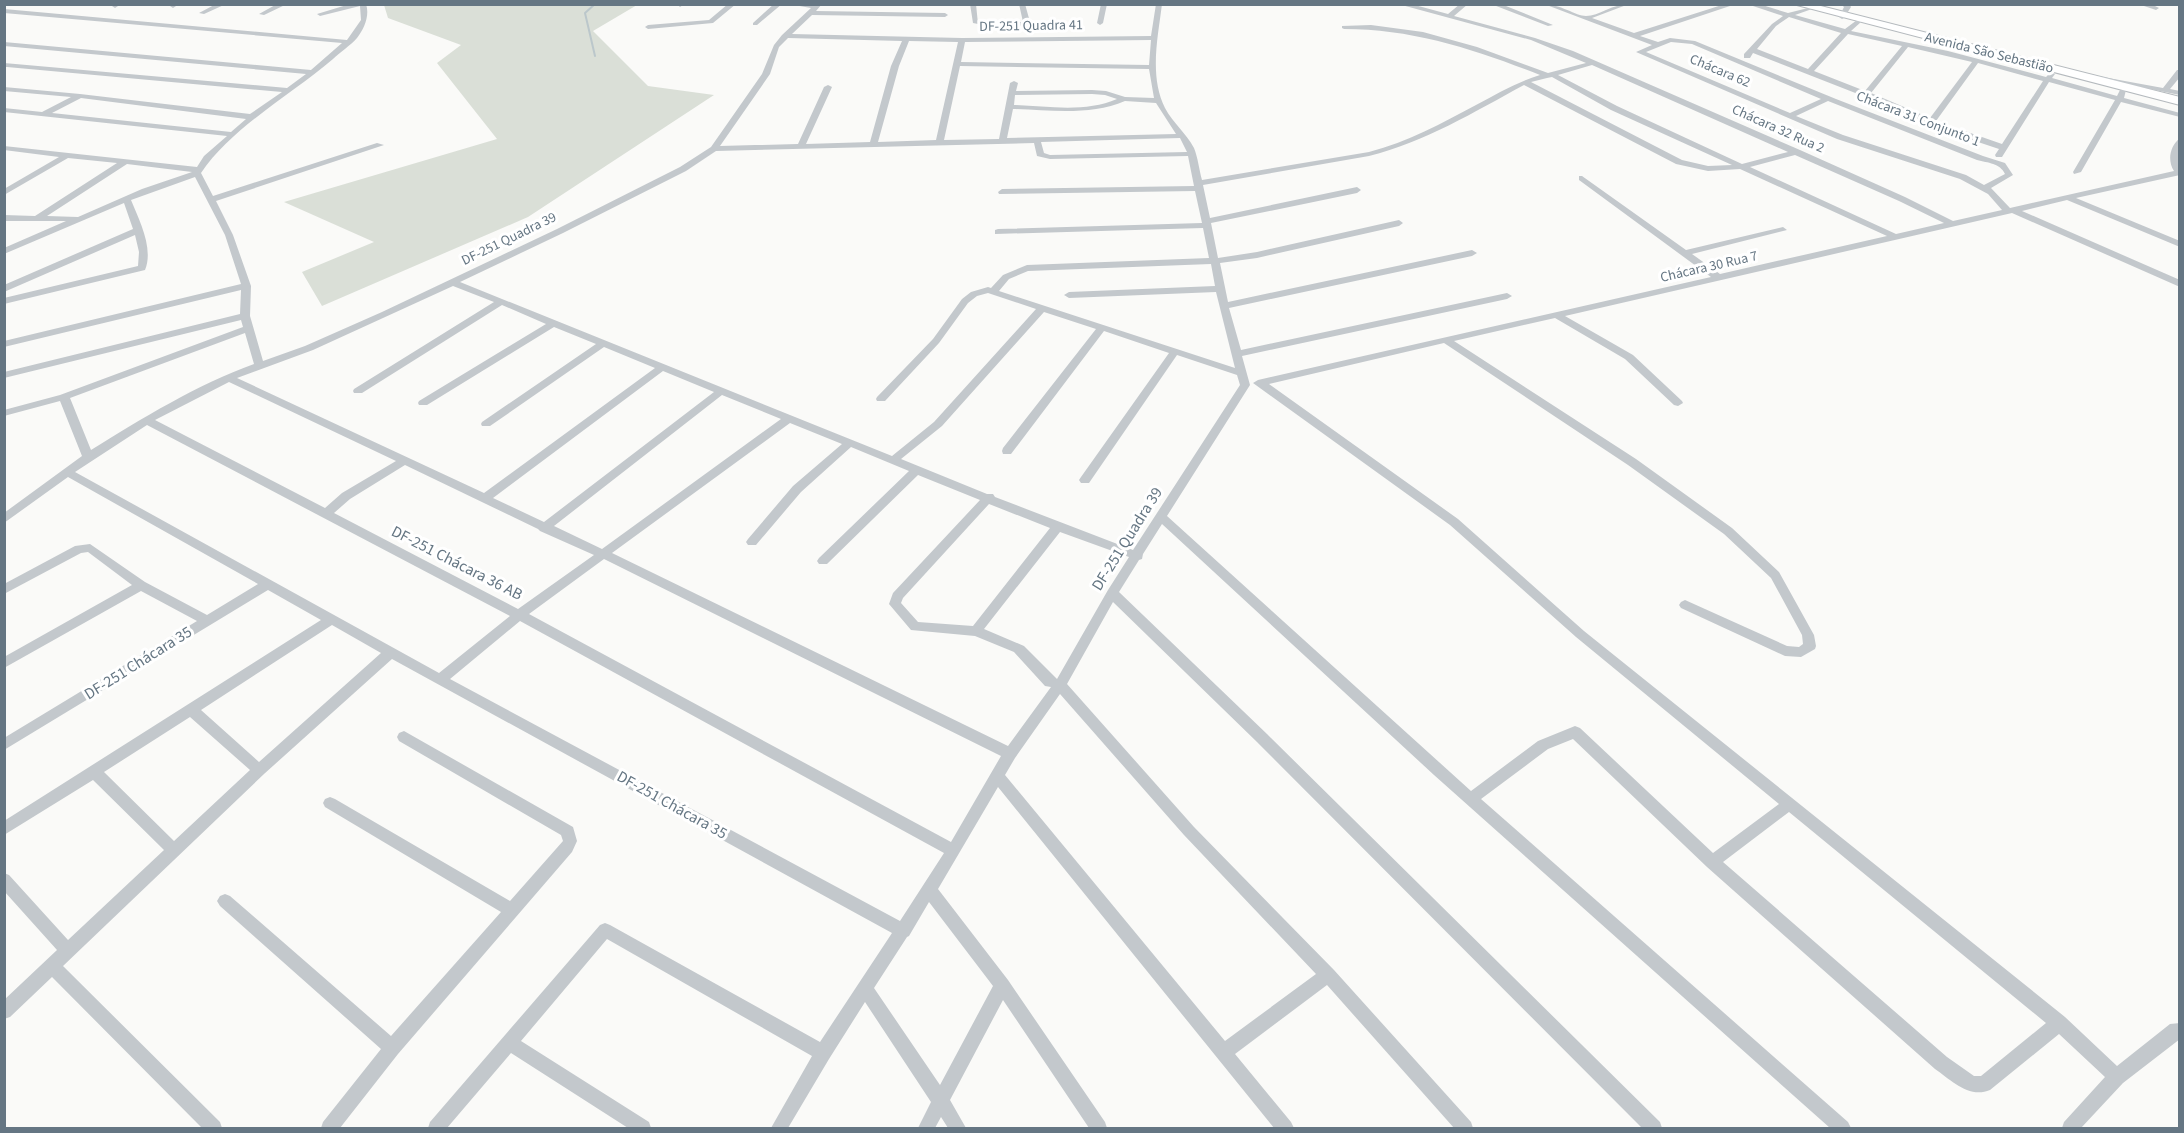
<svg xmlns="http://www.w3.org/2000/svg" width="2184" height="1133" font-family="'Source Sans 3',sans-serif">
  <rect width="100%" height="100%" fill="#fafaf8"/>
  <path fill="#dadfd7" d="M 384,5 L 637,5 L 593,31 L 648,86 L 714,95 L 528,217 L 322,306 L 302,272 L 374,242 L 284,202 L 497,139 L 437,63 L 461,45 L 388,18 Z"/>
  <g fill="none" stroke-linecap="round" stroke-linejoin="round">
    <path stroke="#bbc7cb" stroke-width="2" d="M 595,4 L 585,13 L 595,56"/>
    <g stroke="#b5babe" stroke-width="2">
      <path id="primary" d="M 1793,4 L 1813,4 L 2180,97 L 2180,105 Z"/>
    </g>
    <path fill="#c3c8cc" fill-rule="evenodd" d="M 113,4 L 121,4 L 115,8 L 112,6 Z
      M 171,4 L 179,4 L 173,8 L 170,6 Z
      M 216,4 L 226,4 L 204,14 L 199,13 Z
      M 277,4 L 287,4 L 264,15 L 259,14 Z
      M 350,4 L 366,4 C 370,16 364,29 357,38 C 350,46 340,52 333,59 C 291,95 232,127 201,173 L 213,196 L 377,143 L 384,145 L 216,201 L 233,235 L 251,286 L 250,316 L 263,361 L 305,346 L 382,312 L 557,229 L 680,167 L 711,147 L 762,74 L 774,45 L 782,35 L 811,8 L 788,4 L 822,4 L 816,11 L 945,13 L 948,15 L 945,17 L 812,15 L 792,34 L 962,38 L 1151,36 L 1156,4 L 1162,4 C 1158,37 1149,76 1165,108 C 1173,123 1186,133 1194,148 C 1198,158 1199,169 1202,180 L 1369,152 C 1408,142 1442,123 1476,105 C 1498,93 1517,82 1540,75 C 1476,50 1414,29 1344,29 L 1342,28 L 1342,26 L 1371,25 L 1423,32 L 1477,47 L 1548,73 L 1586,63 L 1531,40 L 1398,4 L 1411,4 L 1448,14 L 1460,4 L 1468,4 L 1454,16 L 1535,38 L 1573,51 L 1800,150 L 1905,197 L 1953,221 L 2002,210 L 1988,194 L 1960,179 L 1837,139 L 1636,52 L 1652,45 L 1544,4 C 1560,4 1576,16 1586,16 C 1599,16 1612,4 1629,4 L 1592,18 L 1634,33 L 1725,4 L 1736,4 L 1640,36 L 1658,42 L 1670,38 L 1695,41 L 1836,99 L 1983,156 L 2005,163 L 2013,175 L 1991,188 L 2010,208 L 2174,171 C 2167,160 2170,146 2180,138 L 2178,161 L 2180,175 L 2076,198 L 2180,241 L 2180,247 L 2067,200 L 2022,211 L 2180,280 L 2180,287 L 2012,213 L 1565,316 L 1633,355 L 1682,401 L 1683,403 L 1678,406 L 1674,405 L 1625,359 L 1555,318 L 1454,341 L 1636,459 L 1732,528 L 1779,572 L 1814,635 L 1816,646 L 1815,649 L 1801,657 L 1785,656 L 1681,608 L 1679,605 L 1681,602 L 1685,600 L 1787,646 L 1799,647 L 1803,644 L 1802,635 L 1771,578 L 1724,534 L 1628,465 L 1444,343 L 1269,384 L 1458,519 L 1584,631 L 2065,1017 L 2117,1066 L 2170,1024 L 2180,1023 L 2180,1039 L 2123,1083 L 2081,1128 L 2062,1128 L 2064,1122 L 2105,1077 L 2059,1034 L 1990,1090 C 1969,1099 1951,1080 1935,1069 L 1707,867 L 1573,739 L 1548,749 L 1481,799 L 1848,1122 L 1851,1128 L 1830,1128 L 1434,775 L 1162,524 L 1143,554 L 1142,559 L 1139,560 L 1119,592 L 1267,734 L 1660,1122 L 1662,1128 L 1642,1128 L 1257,742 L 1113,602 L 1067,684 L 1194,827 L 1334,970 L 1471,1122 L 1473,1128 L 1454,1128 L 1327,985 L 1235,1054 L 1291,1122 L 1294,1128 L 1274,1128 L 998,787 L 938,889 L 1008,980 L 1105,1122 L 1107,1128 L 1089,1128 L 1003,1000 L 950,1100 L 966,1128 L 948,1128 L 941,1117 L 935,1128 L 918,1128 L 931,1102 L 865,1002 L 829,1059 L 788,1128 L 771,1128 L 812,1056 L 607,939 L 521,1041 L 649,1122 L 651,1128 L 628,1128 L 511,1053 L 447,1128 L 428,1128 L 430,1122 L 600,925 L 605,923 L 610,925 L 820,1042 L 892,933 L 392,659 L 264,774 L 63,966 L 220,1122 L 222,1128 L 202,1128 L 52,977 L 10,1017 L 4,1019 L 4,1000 L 57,950 L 4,891 L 4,873 L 9,875 L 68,940 L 164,850 L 93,780 L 4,835 L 4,821 L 321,620 L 268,590 L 4,750 L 4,738 L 197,621 L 141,591 L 4,668 L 4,657 L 132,585 L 88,552 L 81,553 L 4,594 L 4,584 L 75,546 L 90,544 L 145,582 L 207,615 L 258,584 L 68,477 L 4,523 L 4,513 L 82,456 L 60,401 L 4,416 L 4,410 L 60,395 L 243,327 L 241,320 L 4,378 L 4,372 L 240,314 L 241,290 L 4,347 L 4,341 L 241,284 L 225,235 L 195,177 L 131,200 C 139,220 154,248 145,270 L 4,304 L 4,298 L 138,266 L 139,252 L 135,235 L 4,292 L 4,285 L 133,229 L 124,203 L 4,254 L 4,248 L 66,221 L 4,221 L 4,215 L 35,216 L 117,163 L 68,158 L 4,195 L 4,189 L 59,157 L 4,150 L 4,146 L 197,167 L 204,156 L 227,136 L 4,112 L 4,108 L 42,112 L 71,97 L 4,91 L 4,87 L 80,94 L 250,114 L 282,92 L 7,67 L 4,67 L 4,63 L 287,88 L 306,74 L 4,46 L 4,42 L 311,70 L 342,43 L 4,13 L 4,9 L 347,40 L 361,20 L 360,6 L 320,16 L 317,14 ZM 788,38 L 902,41 L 891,66 L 870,142 L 806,144 L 832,87 L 828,85 L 824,87 L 798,144 L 720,146 L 770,74 L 779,47 ZM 1151,40 L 1149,65 L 961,62 L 965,42 ZM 909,41 L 958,42 L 936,140 L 878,142 L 899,66 ZM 1671,42 L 1692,44 L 1821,99 L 1790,113 L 1646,52 ZM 1592,65 L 1788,152 L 1742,164 L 1617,106 L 1558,75 ZM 960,66 L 1149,69 L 1154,98 L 1125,97 L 1106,91 L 1092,90 L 1016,91 L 1018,83 L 1014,81 L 1010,83 L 999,139 L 944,140 ZM 1547,78 L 1552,77 L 1611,110 L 1732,165 L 1708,166 L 1682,160 L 1531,82 ZM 1524,85 L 1676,164 L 1708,171 L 1740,169 L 1887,236 L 1720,274 L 1692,254 L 1787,230 L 1783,227 L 1686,250 L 1582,176 L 1579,176 L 1579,180 L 1711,277 L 1258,380 L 1253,383 L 1450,525 L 1576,637 L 1779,804 L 1713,853 L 1580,728 L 1575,726 L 1538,741 L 1471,791 L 1167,516 L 1250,385 L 1242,356 L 1507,299 L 1512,296 L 1507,293 L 1241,350 L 1229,308 L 1472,256 L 1477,253 L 1472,250 L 1228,302 L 1220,263 L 1257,258 L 1399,226 L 1403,223 L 1399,220 L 1257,252 L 1218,258 L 1211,223 L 1357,193 L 1361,190 L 1357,187 L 1210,218 L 1203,185 L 1369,156 C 1425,142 1474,112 1524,85 ZM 1092,94 L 1105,95 L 1117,99 C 1085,113 1047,106 1014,105 L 1015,95 ZM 81,98 L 246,119 L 231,132 L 52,113 ZM 1125,101 L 1156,103 L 1176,134 L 1007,138 L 1013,109 C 1050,110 1090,116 1125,101 ZM 1828,101 L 1977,160 C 1988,163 2000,163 2005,174 L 1984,185 L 1966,175 L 1843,135 L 1796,116 ZM 1180,138 L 1187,152 L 1050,155 L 1044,153 L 1041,142 ZM 1034,143 L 1037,156 L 1050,159 L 1188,156 L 1194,186 L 1002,189 L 998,192 L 999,194 L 1195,191 L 1202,223 L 998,229 L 995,230 L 995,234 L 1203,228 L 1209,258 L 1027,265 L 1003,275 L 991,288 L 988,287 L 971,292 L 962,299 L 933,339 L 877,397 L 876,399 L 877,401 L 885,401 L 939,343 L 968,303 L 977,296 L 988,293 L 1036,309 L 934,422 L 892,456 L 460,282 L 563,233 L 686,171 L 716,151 ZM 1795,155 L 1899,201 L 1944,223 L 1896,234 L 1750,167 ZM 127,164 L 192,172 L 142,189 L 78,217 L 47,216 ZM 1211,264 L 1215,286 L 1069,292 L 1064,295 L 1069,298 L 1216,292 L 1235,368 L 999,291 L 1009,279 L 1028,271 ZM 453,286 L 494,302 L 354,389 L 353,391 L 354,393 L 362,393 L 502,305 L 546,324 L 419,401 L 418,403 L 419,405 L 427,405 L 554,327 L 596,344 L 482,422 L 481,424 L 482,426 L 490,426 L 604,347 L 655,368 L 484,493 L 237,378 L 313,350 ZM 1044,312 L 1096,329 L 1003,448 L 1002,451 L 1003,454 L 1011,454 L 1104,331 L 1169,353 L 1081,477 L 1079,480 L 1081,483 L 1089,483 L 1177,355 L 1237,375 L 1240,385 L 1133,550 L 995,497 L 993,494 L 987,494 L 901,459 L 942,426 ZM 245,333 L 254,364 C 198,384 141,419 91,450 L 70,398 ZM 663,371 L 714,392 L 544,522 L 493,498 ZM 229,382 L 396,461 L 342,493 L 325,508 L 155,420 ZM 722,395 L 781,419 L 602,549 L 554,526 ZM 790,423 L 842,444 L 793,486 L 748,539 L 746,542 L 748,545 L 756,545 L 801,492 L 851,447 L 909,471 L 819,558 L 817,561 L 819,564 L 827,564 L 918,475 L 980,500 L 893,593 L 889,604 L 911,630 L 975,636 L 1014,652 L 1045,686 L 1051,687 L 1008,746 L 612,553 ZM 147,425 L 510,616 L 439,673 L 75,472 ZM 405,465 L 538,529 L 540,531 L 594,555 L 518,609 L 334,513 L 350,499 ZM 989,504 L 1050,528 L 973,626 L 918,622 L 901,603 L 903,598 ZM 1060,532 L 1129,557 L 1108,590 L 1057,679 L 1024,646 L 984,629 ZM 604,559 L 1001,756 L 951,842 L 529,614 ZM 520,621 L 944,853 L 900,921 L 450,679 ZM 332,625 L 381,653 L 259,762 L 201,710 ZM 1060,694 L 1184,835 L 1316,974 L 1225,1041 L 1005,775 L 1015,758 ZM 190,717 L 250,770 L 174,841 L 104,772 ZM 1789,812 L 2046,1023 L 1981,1076 L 1974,1076 L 1947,1057 L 1723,862 ZM 929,902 L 993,986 L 940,1085 L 874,988 L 907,937 L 909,936 Z
      M 677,4 L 683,4 L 683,5 L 680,7 Z
      M 728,4 L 736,4 L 713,23 L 648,29 L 645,27 L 648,25 L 709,20 Z
      M 774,4 L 782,4 L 757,25 L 753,25 L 753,23 Z
      M 970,4 L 976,4 L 978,24 L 973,23 Z
      M 1019,4 L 1025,4 L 1030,22 L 1061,23 L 1064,25 L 1061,27 L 1001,25 L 1000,24 L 1003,22 L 1023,22 Z
      M 1101,4 L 1107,4 L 1103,23 L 1100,25 L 1097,23 Z
      M 1491,4 L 1501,4 L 1553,25 L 1548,26 Z
      M 1747,4 L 1759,4 L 1788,13 L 1812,7 L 1812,9 L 1795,15 L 1845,29 L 1857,20 L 1861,20 L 1861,22 L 1851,31 L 1948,51 L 2046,77 L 2051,72 L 2055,74 L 2052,78 L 2117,96 L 2120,90 L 2126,90 L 2124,98 L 2180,113 L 2180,117 L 2121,102 L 2081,172 L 2074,174 L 2073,172 L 2115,100 L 2049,82 L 2002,157 L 1996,157 L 1995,155 L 1999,149 L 1945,131 L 1863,96 L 1753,53 L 1750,58 L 1744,58 L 1744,54 L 1772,24 L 1783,16 ZM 1789,17 L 1841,33 L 1808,69 L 1757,49 L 1776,26 ZM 1848,34 L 1902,46 L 1865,91 L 1814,71 ZM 1908,47 L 1972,62 L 1930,118 L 1871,93 ZM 1978,63 L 2043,81 L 2002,144 L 1936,121 Z
      M 1841,4 L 1849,4 L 1851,7 L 1844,18 L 1842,19 L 1839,17 L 1844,7 Z
      M 2138,4 L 2151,4 L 2159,8 L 2156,10 Z
      M 2177,70 L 2180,70 L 2180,77 L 2170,89 L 2180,91 L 2180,95 L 2088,77 L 2092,75 L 2163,88 Z
      M 404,731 L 573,827 L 577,841 L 572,852 L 398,1054 L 340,1128 L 321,1128 L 323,1122 L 381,1049 L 220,906 L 217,901 L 220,896 L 225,894 L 230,896 L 391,1036 L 501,912 L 325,807 L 323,803 L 325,799 L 330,797 L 335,799 L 510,901 L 563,841 L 561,835 L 399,741 L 397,737 L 399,733 Z"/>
    <use href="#primary" fill="#fff" fill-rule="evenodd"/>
  </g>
  <g text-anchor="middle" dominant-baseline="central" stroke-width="6" stroke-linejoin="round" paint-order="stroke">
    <g font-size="14" fill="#657683" stroke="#fff">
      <text transform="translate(1031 26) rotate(-1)">DF-251 Quadra 41</text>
      <text transform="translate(1989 53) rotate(14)">Avenida São Sebastião</text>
      <text transform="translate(1720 71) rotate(23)">Chácara 62</text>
      <text transform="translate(1918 119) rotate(21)">Chácara 31 Conjunto 1</text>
      <text transform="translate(1778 129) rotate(24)">Chácara 32 Rua 2</text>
      <text transform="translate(509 239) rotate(-26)">DF-251 Quadra 39</text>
      <text transform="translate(1709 267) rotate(-13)">Chácara 30 Rua 7</text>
    </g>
    <g font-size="16" fill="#657683" stroke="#fff">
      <text transform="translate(1127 539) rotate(-58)">DF-251 Quadra 39</text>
      <text transform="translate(457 563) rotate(27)">DF-251 Chácara 36 AB</text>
      <text transform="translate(138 663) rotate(-32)">DF-251 Chácara 35</text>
      <text transform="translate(672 805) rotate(29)">DF-251 Chácara 35</text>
    </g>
  </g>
  <rect width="2184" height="1133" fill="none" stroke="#657683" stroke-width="12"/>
</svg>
